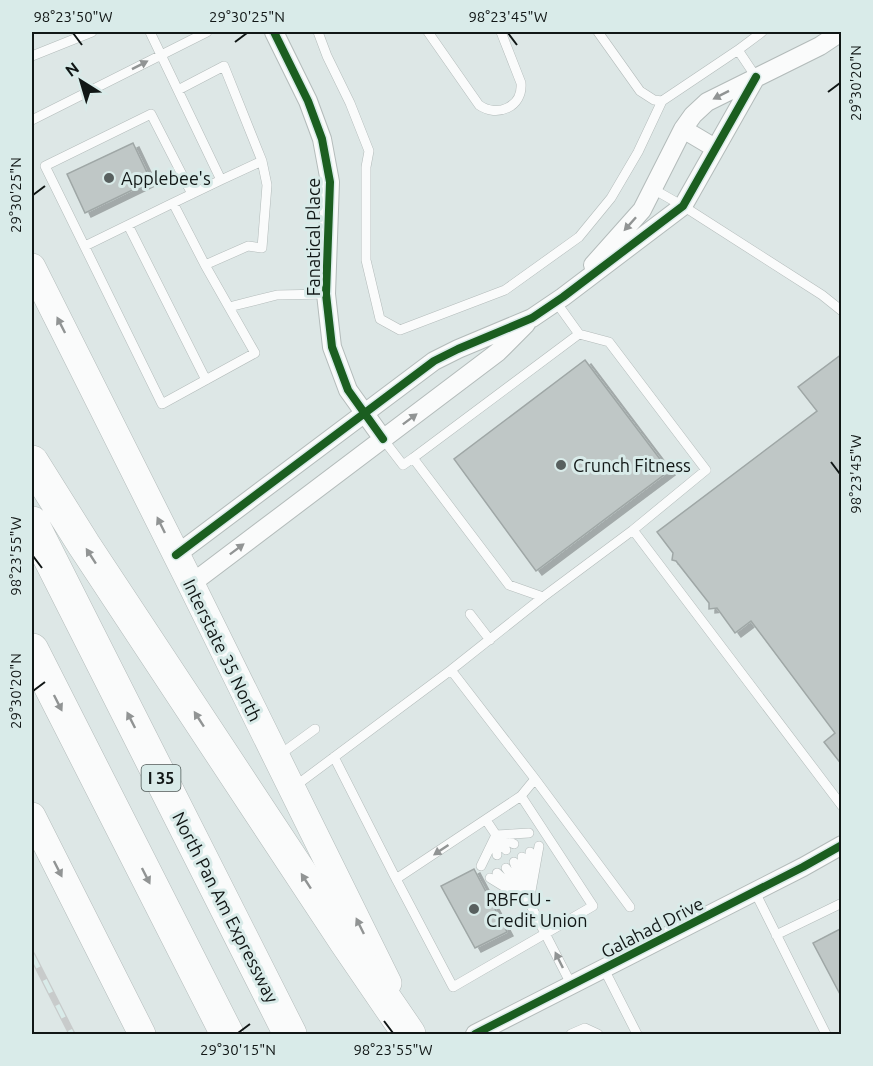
<svg xmlns="http://www.w3.org/2000/svg" width="873" height="1066" font-family="Ubuntu,sans-serif">
  <defs>
    <filter id="shadow"><feDropShadow dx="6" dy="4" stdDeviation="0" flood-color="#0004"/></filter>
  </defs>
  <rect width="100%" height="100%" fill="#dde7e6"/>
  <path fill="#bfc7c6" stroke="#9fa7a6" stroke-width="1.5" filter="url(#shadow)" d="M 133,143 L 151,181 L 85,213 L 67,174 Z
    M 842,354 L 842,765 L 824,742 L 835,733 L 751,621 L 735,633 L 717,608 L 709,609 L 709,603 L 676,561 L 672,560 L 673,553 L 657,532 L 817,411 L 798,387 Z
    M 585,360 L 669,471 L 536,571 L 454,459 Z
    M 474,869 L 507,932 L 475,948 L 441,886 Z
    M 842,928 L 842,998 L 813,943 Z"/>
  <g fill="none" stroke-linecap="round" stroke-linejoin="round">
    <g stroke="#b3bbba" stroke-width="10">
      <path id="service" d="M 150,32 L 221,180 L 262,161 L 224,66 L 178,90
        M 318,32 L 327,56 L 350,103 L 369,151 L 366,167 L 366,260 L 380,319 L 400,330 L 505,290 L 579,237 L 611,198 L 638,152 L 662,101
        M 428,32 L 479,105 C 497,118 523,107 521,83 L 501,32
        M 598,32 L 640,91 L 654,100 L 662,101 L 738,50 L 756,77
        M 738,50 L 762,32
        M 32,56 L 92,32
        M 32,120 L 207,32
        M 653,189 L 683,206 L 822,295 L 842,311
        M 192,194 L 151,114 L 45,166 L 162,404 L 255,353 L 205,265 L 248,246 L 262,248 L 267,185 L 262,161
        M 128,225 L 206,380
        M 85,246 L 173,203
        M 205,265 L 173,203 L 221,180
        M 229,307 L 277,295 L 326,294
        M 579,334 L 609,342 L 706,470 L 633,530
        M 383,439 L 403,465 L 413,458 L 509,585 L 543,597
        M 413,458 L 579,334 L 556,302
        M 470,614 L 490,640
        M 451,670 L 535,779 L 630,907
        M 278,756 L 315,729
        M 334,757 L 394,875 L 453,987 L 593,906 L 521,796 L 535,779
        M 294,787 L 451,670 L 543,597 L 633,530 L 842,806
        M 496,835 L 529,833
        M 498,836 L 514,844
        M 496,837 L 497,855
        M 497,837 L 506,850
        M 522,857 L 528,894
        M 514,862 L 522,883
        M 481,866 L 496,835 L 486,820
        M 506,868 L 520,888
        M 530,870 L 530,852
        M 497,873 L 514,889
        M 490,878 L 529,902 L 572,986
        M 396,879 L 521,796
        M 755,892 L 826,1034
        M 529,902 L 539,846
        M 776,935 L 842,903
        M 604,969 L 637,1034
        M 571,1034 L 585,1028 L 598,1034"/>
    </g>
    <g stroke="#b3bbba" stroke-width="20">
      <path id="minor" d="M 274,32 L 308,101 L 322,139 L 330,182 L 326,294 L 332,347 L 348,390 L 383,439
        M 683,129 L 715,148
        M 593,265 L 642,210 L 683,129 L 693,115 L 707,102 L 820,46 L 841,32
        M 176,555 L 434,361 L 458,349 L 532,318 L 563,297 L 683,206 L 756,77
        M 191,584 L 498,352 L 526,324
        M 475,1034 L 803,867 L 842,845"/>
    </g>
    <g stroke="#b3bbba" stroke-width="28">
      <path id="secondary" d="M 32,267 L 191,584 L 388,983
        M 32,816 L 142,1034"/>
    </g>
    <g stroke="#b3bbba" stroke-width="34">
      <path id="motorway" d="M 32,462 L 84,545 L 346,942 L 409,1034
        M 32,523 L 290,1034
        M 32,650 L 227,1034"/>
    </g>
    <use href="#service" stroke="#fafbfb" stroke-width="9"/>
    <use href="#minor" stroke="#fafbfb" stroke-width="18"/>
    <use href="#secondary" stroke="#fafbfb" stroke-width="27"/>
    <use href="#motorway" stroke="#fafbfb" stroke-width="33"/>
    <g stroke="#c8cbcb" stroke-width="7">
      <path id="rail" d="M 32,955 L 72,1034"/>
    </g>
    <use href="#rail" stroke="#d9ebe9" stroke-width="4.5" stroke-dasharray="14" stroke-linecap="butt"/>
    <g stroke="#d9ebe9" stroke-width="11">
      <path id="cycleway" d="M 274,32 L 308,101 L 322,139 L 330,182 L 326,294 L 332,347 L 348,390 L 383,439
        M 176,555 L 434,361 L 458,349 L 532,318 L 563,297 L 683,206 L 756,77
        M 475,1034 L 803,867 L 842,845"/>
    </g>
    <use href="#cycleway" stroke="#1b5e20" stroke-width="8"/>
  </g>
  <defs><path id="oneway-solid" d="M-6-.8H1V-3.2L6.5 0L1 3.2V.8H-6Z" transform="scale(1.5)"/></defs>
  <g fill="#919494">
    <use href="#oneway-solid" transform="translate(140 65) rotate(-27)"/>
    <use href="#oneway-solid" transform="translate(721 95) rotate(153)"/>
    <use href="#oneway-solid" transform="translate(630 224) rotate(132)"/>
    <use href="#oneway-solid" transform="translate(61 325) rotate(-117)"/>
    <use href="#oneway-solid" transform="translate(410 419) rotate(-37)"/>
    <use href="#oneway-solid" transform="translate(161 525) rotate(-116)"/>
    <use href="#oneway-solid" transform="translate(237 549) rotate(-37)"/>
    <use href="#oneway-solid" transform="translate(91 556) rotate(-123)"/>
    <use href="#oneway-solid" transform="translate(58 703) rotate(63)"/>
    <use href="#oneway-solid" transform="translate(199 719) rotate(-123)"/>
    <use href="#oneway-solid" transform="translate(131 720) rotate(-117)"/>
    <use href="#oneway-solid" transform="translate(441 850) rotate(146)"/>
    <use href="#oneway-solid" transform="translate(58 869) rotate(63)"/>
    <use href="#oneway-solid" transform="translate(146 876) rotate(63)"/>
    <use href="#oneway-solid" transform="translate(306 881) rotate(-123)"/>
    <use href="#oneway-solid" transform="translate(360 926) rotate(-116)"/>
    <use href="#oneway-solid" transform="translate(559 960) rotate(-116)"/>
  </g>
  <path fill="none" stroke="#111716" stroke-width="2" d="M 73,33 L 82,45M 508,33 L 517,45M 235,42 L 247,33M 828,92 L 840,83M 33,195 L 45,186M 831,462 L 840,474M 33,556 L 42,568M 33,691 L 45,682M 384,1021 L 393,1033M 238,1033 L 250,1024"/>
  <g fill="#58605f" stroke="#d9ebe9" stroke-width="2">
    <circle cx="109" cy="178" r="6"/>
    <circle cx="561" cy="465" r="6"/>
    <circle cx="474" cy="909" r="6"/>
  </g>
  <g text-anchor="middle" dominant-baseline="central" stroke-width="6" stroke-linejoin="round" paint-order="stroke">
    <rect fill="#d9ebe9" stroke="#4d5755" stroke-width="1.5" x="141.5" y="765" width="39" height="26" rx="4.5"/>
    <g font-size="16" font-weight="bold" fill="#111716">
      <text x="161" y="778">I 35</text>
    </g>
    <g font-size="18" fill="#111716" stroke="#d9ebe9" text-anchor="start">
      <text x="121" y="178">Applebee's</text>
      <text x="573" y="465">Crunch Fitness</text>
      <text x="486" y="899">RBFCU -<tspan x="486" dy="21">Credit Union</tspan></text>
    </g>
    <g font-size="18" fill="#111716" stroke="#d9ebe9">
      <text transform="translate(313 237) rotate(-90)">Fanatical Place</text>
      <text transform="translate(223 650) rotate(64)">Interstate 35 North</text>
      <text transform="translate(226 907) rotate(63)">North Pan Am Expressway</text>
      <text transform="translate(652 927) rotate(-27)">Galahad Drive</text>
    </g>
  </g>
  <rect width="873" height="1066" fill="none" stroke="#d9ebe9" stroke-width="66"/>
  <g transform="translate(81 81) rotate(323)" stroke="#d9ebe9" stroke-width="4.5" paint-order="stroke">
  <path d="M0-4.5L10 22L0 15L-10 22Z" fill="#111716"/>
  <text y="-9" font-size="16" font-weight="bold" text-anchor="middle" fill="#111716">N</text>
  </g>
  <rect x="33" y="33" width="807" height="1000" fill="none" stroke="#111716" stroke-width="2"/>
  <g font-size="15" text-anchor="middle" fill="#111716">
    <text x="73" y="22">98°23'50"W</text>
    <text x="247" y="22">29°30'25"N</text>
    <text x="508" y="22">98°23'45"W</text>
    <text transform="translate(856 83) rotate(-90)" y="5">29°30'20"N</text>
    <text transform="translate(16 195) rotate(-90)" y="5">29°30'25"N</text>
    <text transform="translate(856 474) rotate(-90)" y="5">98°23'45"W</text>
    <text transform="translate(16 556) rotate(-90)" y="5">98°23'55"W</text>
    <text transform="translate(16 691) rotate(-90)" y="5">29°30'20"N</text>
    <text x="238" y="1055">29°30'15"N</text>
    <text x="393" y="1055">98°23'55"W</text>
  </g>
</svg>
